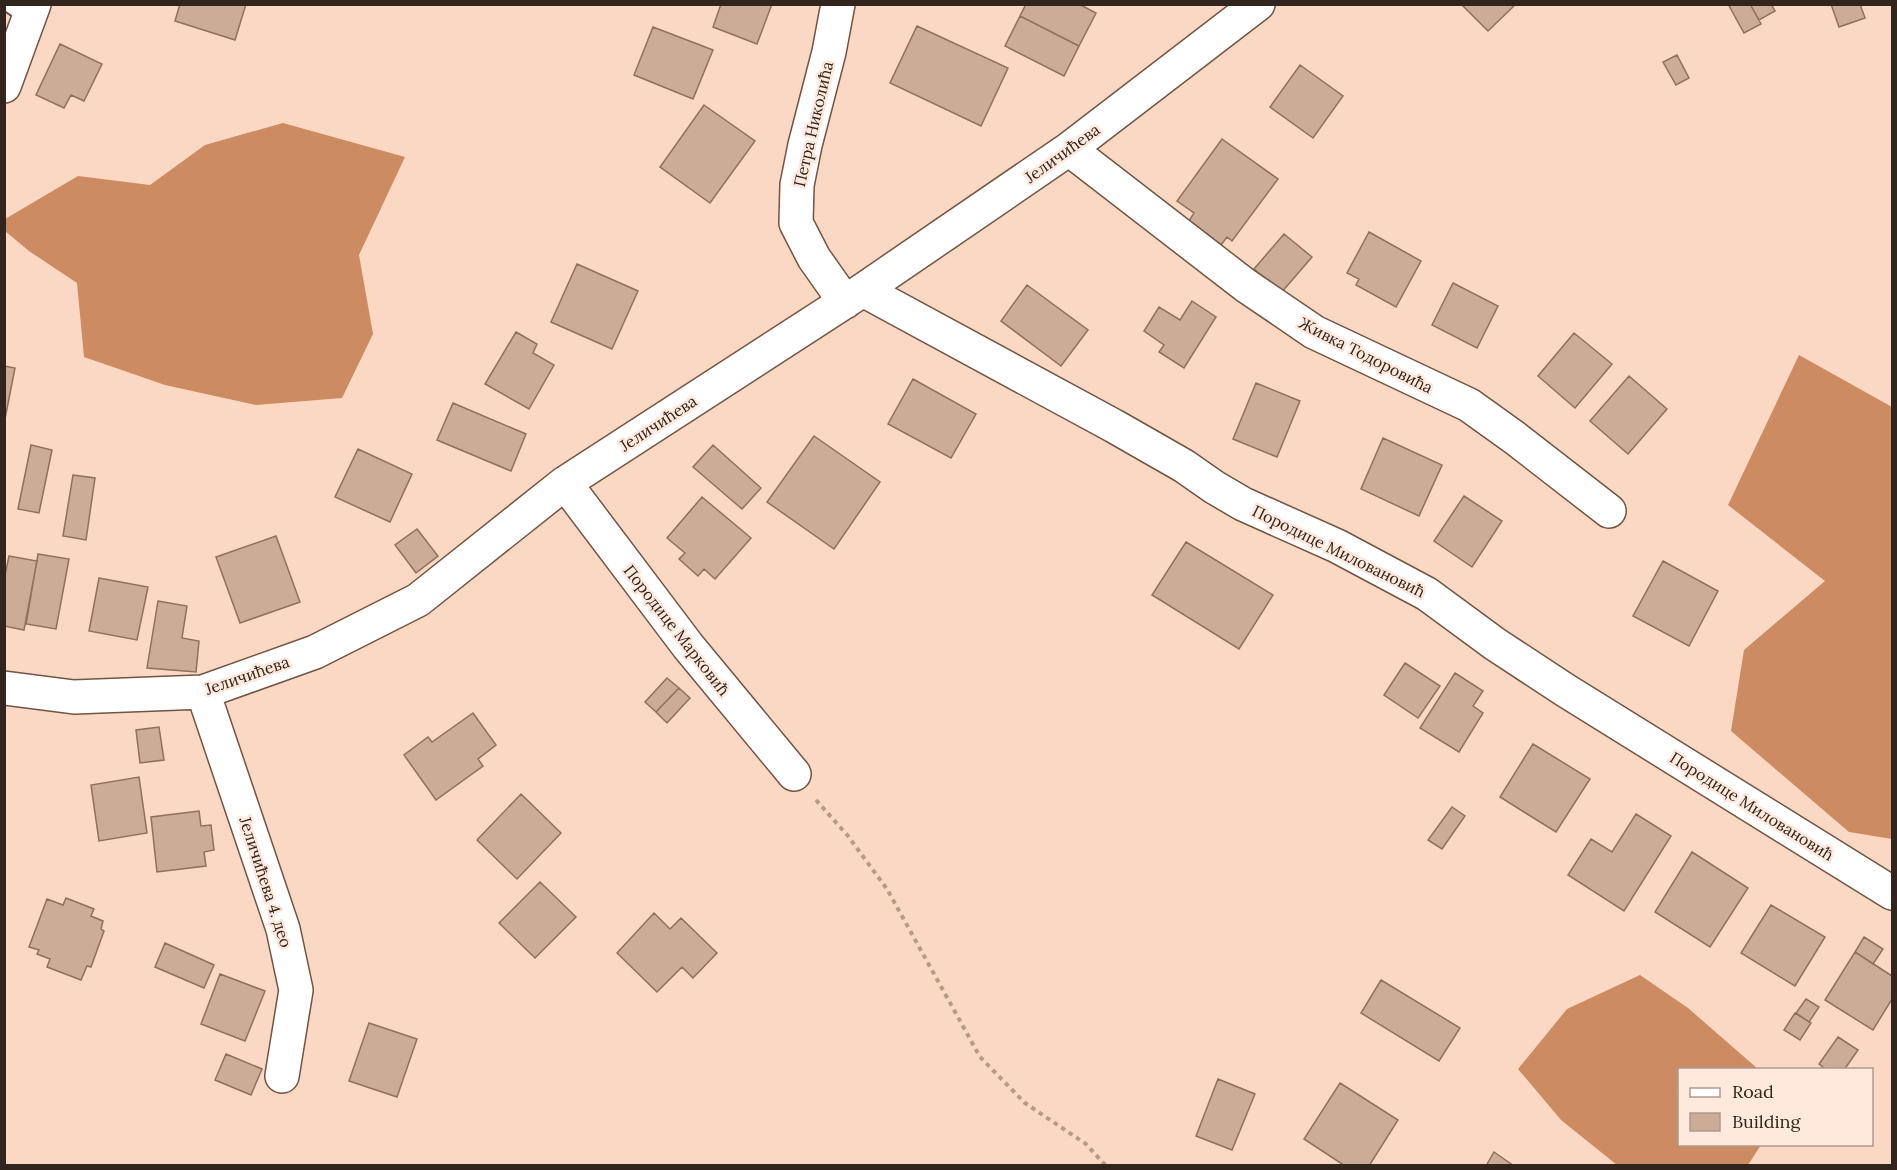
<svg xmlns="http://www.w3.org/2000/svg" width="1897" height="1170" font-family="Lora,serif">
  <rect width="100%" height="100%" fill="#fbd8c4"/>
  <path fill="#cc8b61" d="M 283,123 L 405,157 L 359,255 L 373,334 L 342,398 L 256,405 L 165,385 L 84,357 L 77,283 L 29,251 L 5,231 L 5,219 L 78,176 L 150,185 L 205,145 Z
    M 1799,355 L 1892,407 L 1892,839 L 1849,832 L 1731,731 L 1744,650 L 1825,581 L 1728,505 Z
    M 1640,975 L 1688,1008 L 1758,1069 L 1680,1070 L 1680,1144 L 1761,1145 L 1748,1165 L 1617,1165 L 1561,1120 L 1518,1069 L 1567,1009 Z"/>
  <path fill="#ccab97" stroke="#8f705d" stroke-width="1.5" d="M 180,4 L 246,4 L 235,40 L 175,21 Z
    M 721,4 L 772,4 L 757,44 L 713,27 Z
    M 1026,4 L 1079,4 L 1096,13 L 1079,46 L 1020,16 Z
    M 1461,4 L 1516,4 L 1488,31 Z
    M 1728,4 L 1750,4 L 1761,24 L 1744,33 Z
    M 1750,4 L 1771,4 L 1775,11 L 1759,20 Z
    M 1831,4 L 1860,4 L 1865,18 L 1839,27 Z
    M 1020,16 L 1079,46 L 1064,76 L 1005,46 Z
    M 917,26 L 1008,68 L 981,126 L 890,83 Z
    M 653,27 L 713,50 L 693,99 L 634,75 Z
    M 60,44 L 102,64 L 84,101 L 71,95 L 64,108 L 36,95 Z
    M 1677,55 L 1689,78 L 1676,85 L 1663,62 Z
    M 1300,65 L 1343,96 L 1313,138 L 1270,107 Z
    M 704,105 L 755,141 L 710,203 L 660,167 Z
    M 1222,139 L 1278,179 L 1232,241 L 1227,237 L 1221,245 L 1189,221 L 1194,213 L 1177,201 Z
    M 1369,232 L 1421,261 L 1396,307 L 1356,285 L 1359,279 L 1347,273 Z
    M 1284,234 L 1312,257 L 1281,293 L 1254,269 Z
    M 577,264 L 638,291 L 612,349 L 551,322 Z
    M 1453,283 L 1498,306 L 1477,348 L 1432,325 Z
    M 1027,285 L 1088,330 L 1061,366 L 1001,321 Z
    M 1192,301 L 1216,317 L 1184,368 L 1159,352 L 1164,345 L 1144,331 L 1159,307 L 1180,320 Z
    M 516,332 L 537,344 L 533,353 L 554,365 L 529,409 L 485,384 Z
    M 1574,333 L 1612,364 L 1575,408 L 1538,376 Z
    M 4,366 L 15,368 L 4,424 Z
    M 1629,376 L 1667,409 L 1628,454 L 1590,421 Z
    M 913,379 L 976,414 L 951,458 L 888,424 Z
    M 1256,383 L 1300,401 L 1277,457 L 1233,439 Z
    M 453,403 L 526,434 L 511,471 L 437,440 Z
    M 814,436 L 880,482 L 834,549 L 767,502 Z
    M 1383,438 L 1442,465 L 1419,516 L 1361,489 Z
    M 31,445 L 52,450 L 39,513 L 18,509 Z
    M 713,445 L 761,488 L 742,509 L 693,467 Z
    M 358,449 L 412,474 L 390,522 L 335,497 Z
    M 73,475 L 95,478 L 86,540 L 63,536 Z
    M 1464,496 L 1502,521 L 1472,567 L 1434,541 Z
    M 702,497 L 751,538 L 715,579 L 704,569 L 698,576 L 679,559 L 685,553 L 667,538 Z
    M 417,529 L 438,556 L 416,573 L 395,545 Z
    M 276,536 L 300,602 L 240,623 L 216,557 Z
    M 1186,542 L 1273,595 L 1239,649 L 1152,595 Z
    M 38,554 L 69,559 L 56,629 L 26,624 Z
    M 9,556 L 37,561 L 24,630 L 4,626 L 4,580 Z
    M 1663,561 L 1718,591 L 1689,646 L 1633,616 Z
    M 99,578 L 148,587 L 137,640 L 89,631 Z
    M 158,601 L 187,606 L 182,638 L 199,641 L 196,672 L 147,668 Z
    M 1405,663 L 1440,686 L 1418,718 L 1384,695 Z
    M 1455,673 L 1483,691 L 1473,706 L 1483,713 L 1459,752 L 1420,728 Z
    M 667,678 L 679,688 L 656,712 L 645,702 Z
    M 679,688 L 690,698 L 667,723 L 656,712 Z
    M 473,713 L 496,745 L 478,759 L 483,766 L 436,800 L 404,755 L 428,737 L 432,742 Z
    M 159,727 L 164,760 L 140,763 L 136,730 Z
    M 1533,744 L 1590,779 L 1556,832 L 1500,797 Z
    M 139,777 L 147,833 L 99,841 L 91,785 Z
    M 521,794 L 561,833 L 517,879 L 477,840 Z
    M 1452,807 L 1465,816 L 1442,849 L 1428,840 Z
    M 199,811 L 201,826 L 211,825 L 214,850 L 204,852 L 206,866 L 157,872 L 151,817 Z
    M 1636,814 L 1671,836 L 1624,911 L 1568,875 L 1591,839 L 1612,852 Z
    M 1692,852 L 1748,888 L 1710,947 L 1655,912 Z
    M 540,882 L 576,917 L 535,958 L 499,923 Z
    M 66,898 L 94,909 L 91,916 L 103,921 L 101,929 L 104,931 L 91,967 L 87,966 L 81,980 L 47,967 L 50,959 L 37,954 L 39,950 L 29,947 L 47,899 L 63,905 Z
    M 1771,905 L 1825,937 L 1795,986 L 1741,953 Z
    M 654,913 L 670,929 L 681,918 L 717,953 L 693,978 L 682,967 L 657,992 L 617,953 Z
    M 1864,937 L 1883,949 L 1873,964 L 1855,952 Z
    M 165,943 L 214,965 L 204,988 L 155,967 Z
    M 1855,952 L 1892,976 L 1892,999 L 1873,1030 L 1825,1000 Z
    M 220,974 L 265,991 L 245,1041 L 201,1024 Z
    M 1381,980 L 1460,1028 L 1439,1061 L 1361,1013 Z
    M 1806,999 L 1819,1007 L 1809,1022 L 1796,1013 Z
    M 1795,1013 L 1811,1023 L 1800,1040 L 1784,1030 Z
    M 369,1023 L 417,1039 L 397,1097 L 349,1081 Z
    M 1838,1037 L 1858,1050 L 1844,1070 L 1827,1070 L 1819,1064 Z
    M 226,1054 L 262,1069 L 251,1095 L 215,1080 Z
    M 1218,1079 L 1255,1094 L 1232,1150 L 1196,1136 Z
    M 1340,1083 L 1398,1120 L 1369,1166 L 1345,1166 L 1304,1139 Z
    M 1494,1152 L 1514,1166 L 1486,1166 Z"/>
  <g fill="none" stroke-linecap="round" stroke-linejoin="round">
    <g stroke="#725443" stroke-width="20">
      <path id="service" d="M 10,4 L 30,18"/>
    </g>
    <g stroke="#725443" stroke-width="36">
      <path id="minor" d="M 838,4 L 829,52 L 805,145 L 797,185 L 796,223 L 814,258 L 845,302
        M 4,86 L 34,4
        M 1069,149 L 1245,285 L 1314,332 L 1469,405 L 1515,438 L 1609,511
        M 863,290 L 1114,426 L 1184,466 L 1214,487 L 1243,504 L 1337,546 L 1427,594 L 1495,644 L 1565,690 L 1892,893
        M 565,483 L 688,646 L 794,774
        M 4,688 L 74,697 L 203,692 L 315,652 L 418,600 L 565,483 L 863,290 L 1069,149 L 1258,4
        M 203,692 L 283,929 L 296,990 L 282,1076"/>
    </g>
    <path stroke="#b69b8b" stroke-width="4" stroke-dasharray="4.5 4.5" stroke-linecap="butt" d="M 816,800 L 848,836 L 887,889 L 980,1057 L 1025,1103 L 1086,1144 L 1106,1166"/>
    <use href="#service" stroke="#fff" stroke-width="16"/>
    <use href="#minor" stroke="#fff" stroke-width="33"/>
  </g>
  <g text-anchor="middle" dominant-baseline="central" stroke-width="5" stroke-linejoin="round" paint-order="stroke">
    <g font-size="16" fill="#32251d" stroke="#fee9dc">
      <text transform="translate(813 124) rotate(-77)">Петра Николића</text>
      <text transform="translate(1062 153) rotate(-36)">Јеличићева</text>
      <text transform="translate(1366 355) rotate(27)">Живка Тодоровића</text>
      <text transform="translate(658 423) rotate(-33)">Јеличићева</text>
      <text transform="translate(1339 551) rotate(26)">Породице Миловановић</text>
      <text transform="translate(677 630) rotate(52)">Породице Марковић</text>
      <text transform="translate(247 675) rotate(-19)">Јеличићева</text>
      <text transform="translate(1752 806) rotate(32)">Породице Миловановић</text>
      <text transform="translate(266 882) rotate(72)">Јеличићева 4. део</text>
    </g>
  </g>
  <rect width="1897" height="1170" fill="none" stroke="#32251d" stroke-width="12"/>
  <rect x="1678" y="1068" width="195" height="78" fill="#fee9dc" stroke="#ac9b90" stroke-width="1.5"/>
  <rect x="1690" y="1088" width="30" height="9" fill="#ffffff" stroke="#ac9b90" stroke-width="1.5"/>
  <text x="1732" y="1098" font-size="18" fill="#32251d">Road</text>
  <rect x="1690" y="1113" width="30" height="18" fill="#ccab97" stroke="#ac9b90" stroke-width="1.5"/>
  <text x="1732" y="1128" font-size="18" fill="#32251d">Building</text>
</svg>
